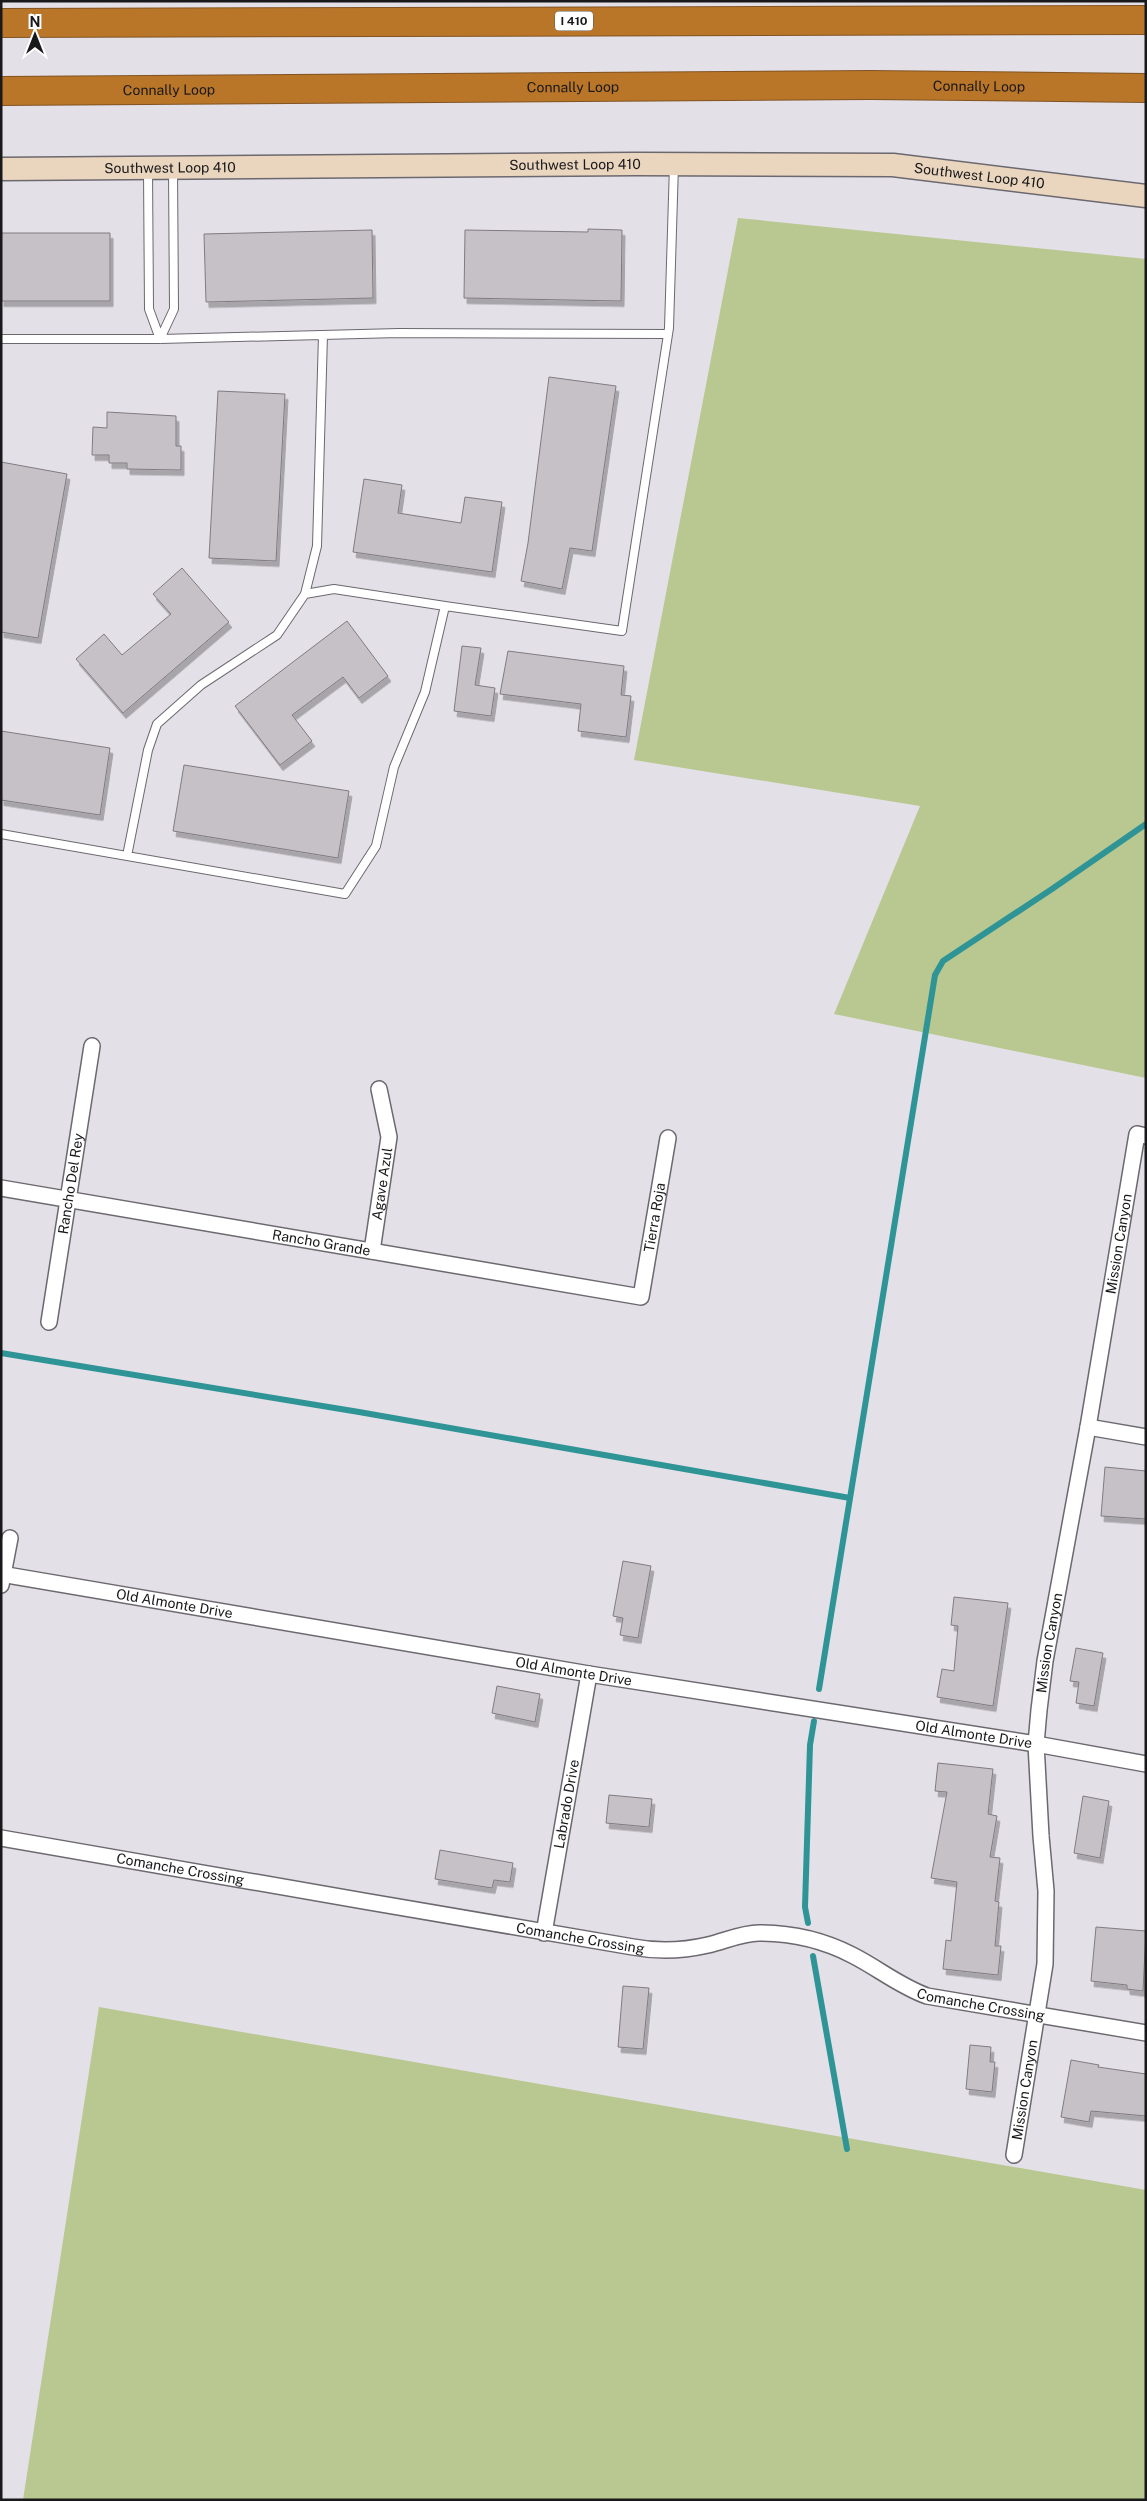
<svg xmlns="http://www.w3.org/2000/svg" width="1147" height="2501" font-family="'Public Sans',sans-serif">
  <defs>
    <filter id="shadow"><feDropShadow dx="3" dy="5.5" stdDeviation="0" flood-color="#0004"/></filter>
  </defs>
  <rect width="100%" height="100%" fill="#e4e0e8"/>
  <path fill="#b8c890" d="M 738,218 L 1146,259 L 1146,1078 L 834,1014 L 920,806 L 634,760 Z
    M 99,2007 L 1146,2190 L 1146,2500 L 23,2500 Z"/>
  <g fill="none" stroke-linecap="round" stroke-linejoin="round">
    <path stroke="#2f9495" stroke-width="6" d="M 1,1353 L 359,1412 L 850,1498
      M 819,1689 L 935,975 L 943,961 L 1052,889 L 1146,824
      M 808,1923 L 805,1907 L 810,1745 L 814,1721
      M 813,1956 L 847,2149"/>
  </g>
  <path fill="#c6c0c7" stroke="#807b82" filter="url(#shadow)" d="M 588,229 L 622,230 L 621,301 L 464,298 L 465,230 L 588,232 Z
    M 372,230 L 373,298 L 206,302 L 204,234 Z
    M 1,233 L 110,233 L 110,301 L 1,301 Z
    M 549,377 L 616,386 L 592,551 L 570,548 L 562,589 L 521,581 L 528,543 Z
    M 218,391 L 285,394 L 276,561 L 209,558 Z
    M 107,412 L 176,416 L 176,446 L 181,446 L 181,470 L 127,469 L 127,463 L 109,463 L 109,455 L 92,455 L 93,427 L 107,428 Z
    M 1,462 L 67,474 L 38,638 L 1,632 Z
    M 364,479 L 402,485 L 398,513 L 461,523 L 465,497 L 502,502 L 492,572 L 353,552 Z
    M 182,568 L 229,622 L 123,713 L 76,659 L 104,634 L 122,655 L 171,614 L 153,594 Z
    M 347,621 L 388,676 L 359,698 L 343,677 L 292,715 L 312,741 L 280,765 L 235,706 Z
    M 462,646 L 481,648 L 475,685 L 495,688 L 491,716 L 454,711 Z
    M 508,651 L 624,666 L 621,695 L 631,696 L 626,737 L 578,731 L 581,704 L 500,694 Z
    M 1,731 L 110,748 L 100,815 L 1,800 Z
    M 184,765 L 349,791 L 338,858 L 173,831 Z
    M 1105,1467 L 1146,1471 L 1146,1519 L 1101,1516 Z
    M 623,1561 L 651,1566 L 638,1638 L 620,1635 L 623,1618 L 613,1616 Z
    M 954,1597 L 1008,1603 L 993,1706 L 937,1697 L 942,1669 L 954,1671 L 958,1626 L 951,1625 Z
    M 1076,1648 L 1103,1653 L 1094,1706 L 1076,1703 L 1079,1682 L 1070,1681 Z
    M 497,1686 L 540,1694 L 535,1722 L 492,1713 Z
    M 938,1763 L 993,1769 L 988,1814 L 997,1816 L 990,1857 L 1000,1858 L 995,1901 L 999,1902 L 995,1946 L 1001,1946 L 998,1975 L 943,1969 L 946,1940 L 951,1941 L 957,1882 L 931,1878 L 947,1792 L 935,1791 Z
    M 609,1795 L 652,1799 L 649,1827 L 606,1823 Z
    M 1083,1796 L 1109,1801 L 1100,1858 L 1074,1853 Z
    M 440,1850 L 513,1863 L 510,1882 L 494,1880 L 492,1888 L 435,1879 Z
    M 1096,1927 L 1146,1931 L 1143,1991 L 1127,1989 L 1127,1985 L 1091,1981 Z
    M 623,1986 L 649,1988 L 643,2049 L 618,2047 Z
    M 970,2045 L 991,2047 L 990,2062 L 995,2062 L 992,2092 L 966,2089 Z
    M 1071,2060 L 1099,2065 L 1098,2067 L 1146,2074 L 1146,2116 L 1091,2111 L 1089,2122 L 1061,2117 Z"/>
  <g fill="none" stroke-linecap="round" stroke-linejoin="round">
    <g stroke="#6c686f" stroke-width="10">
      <path id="service" d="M 148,170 L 149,309 L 160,339
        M 1,339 L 160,339 L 399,333 L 668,334
        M 160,339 L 174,309 L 173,169
        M 305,594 L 334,589 L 445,606
        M 1,834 L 345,894 L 376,846 L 394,767 L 425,692 L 445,606 L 622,631 L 669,328 L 674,165
        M 127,856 L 148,750 L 157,724 L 201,685 L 277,635 L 305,594 L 317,546 L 323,335"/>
    </g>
    <g stroke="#6c686f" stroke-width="18">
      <g id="minor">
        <path id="s1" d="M 1,1188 L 641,1297 L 668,1138"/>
        <path id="s2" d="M 372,1251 L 389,1137 L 379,1089"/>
        <path id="s3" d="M 49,1322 L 92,1046"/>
        <path d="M 1088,1427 L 1146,1437"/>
        <path id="s4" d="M 1,1574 L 589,1674 L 1036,1744 L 1146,1764"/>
        <path d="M 1,1585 L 10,1538"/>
        <path id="s5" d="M 1,1838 C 212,1874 422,1912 633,1947 C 659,1952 682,1951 708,1945 C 725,1941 742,1933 759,1933 C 791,1933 823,1940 852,1955 C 878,1968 899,1986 927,1996 L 1146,2033"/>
        <path id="s6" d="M 544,1933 L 589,1674"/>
        <path id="s7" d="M 1014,2155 L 1045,1964 L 1046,1891 L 1041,1836 L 1036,1744 L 1039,1710 L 1045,1661 L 1088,1427 L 1137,1134 L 1146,1136"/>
      </g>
    </g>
    <g stroke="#6c686f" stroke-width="25">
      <g id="secondary">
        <path id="s8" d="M 1,169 L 636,164 L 893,165 L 1146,196"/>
      </g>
    </g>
    <g stroke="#815423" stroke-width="30">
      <g id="motorway">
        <path d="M 1,23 L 1146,20"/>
        <path id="s9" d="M 1,91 L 870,85 L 1146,88"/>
      </g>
    </g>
    <use href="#service" stroke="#fff" stroke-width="8"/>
    <use href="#minor" stroke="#fff" stroke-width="15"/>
    <use href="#secondary" stroke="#ead6be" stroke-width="22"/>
    <use href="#motorway" stroke="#b97528" stroke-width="28"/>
  </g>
  <g text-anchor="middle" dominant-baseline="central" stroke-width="4.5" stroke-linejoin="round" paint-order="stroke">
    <rect fill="#fff" stroke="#5e5d5f" stroke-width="1" x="555" y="11.5" width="38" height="19" rx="4"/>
    <g font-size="12" font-weight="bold" fill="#19181b">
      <text x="574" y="21">I 410</text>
    </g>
    <g font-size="14" fill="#19181b" stroke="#fff">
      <text stroke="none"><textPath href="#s9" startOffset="572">Connally Loop</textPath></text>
      <text stroke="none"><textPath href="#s9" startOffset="978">Connally Loop</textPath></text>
      <text stroke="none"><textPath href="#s9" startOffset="168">Connally Loop</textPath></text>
      <text stroke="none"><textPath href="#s8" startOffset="574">Southwest Loop 410</textPath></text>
      <text stroke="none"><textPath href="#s8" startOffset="169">Southwest Loop 410</textPath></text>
      <text stroke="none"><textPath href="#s8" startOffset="979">Southwest Loop 410</textPath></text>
      <text stroke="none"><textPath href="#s3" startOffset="140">Rancho Del Rey</textPath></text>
      <text stroke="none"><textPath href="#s2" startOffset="68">Agave Azul</textPath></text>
      <text stroke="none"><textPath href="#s1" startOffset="730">Tierra Roja</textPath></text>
      <text stroke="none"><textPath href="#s1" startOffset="325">Rancho Grande</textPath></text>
      <text stroke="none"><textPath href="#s7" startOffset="921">Mission Canyon</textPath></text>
      <text stroke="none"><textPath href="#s4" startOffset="176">Old Almonte Drive</textPath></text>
      <text stroke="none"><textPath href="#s7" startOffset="516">Mission Canyon</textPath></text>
      <text stroke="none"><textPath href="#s4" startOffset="581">Old Almonte Drive</textPath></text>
      <text stroke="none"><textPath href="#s4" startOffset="986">Old Almonte Drive</textPath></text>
      <text stroke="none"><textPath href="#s6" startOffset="131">Labrado Drive</textPath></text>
      <text stroke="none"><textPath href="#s5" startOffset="182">Comanche Crossing</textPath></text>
      <text stroke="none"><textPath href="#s5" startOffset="588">Comanche Crossing</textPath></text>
      <text stroke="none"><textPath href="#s5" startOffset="1006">Comanche Crossing</textPath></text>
      <text stroke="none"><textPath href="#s7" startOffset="66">Mission Canyon</textPath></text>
    </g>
  </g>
  <rect width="1147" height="2501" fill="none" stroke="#19181b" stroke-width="5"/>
  <g transform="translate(35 35)" stroke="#ffffff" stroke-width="4" paint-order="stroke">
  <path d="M0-4L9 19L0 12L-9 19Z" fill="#19181b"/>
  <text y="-8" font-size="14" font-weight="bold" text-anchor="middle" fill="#19181b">N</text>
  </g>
</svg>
